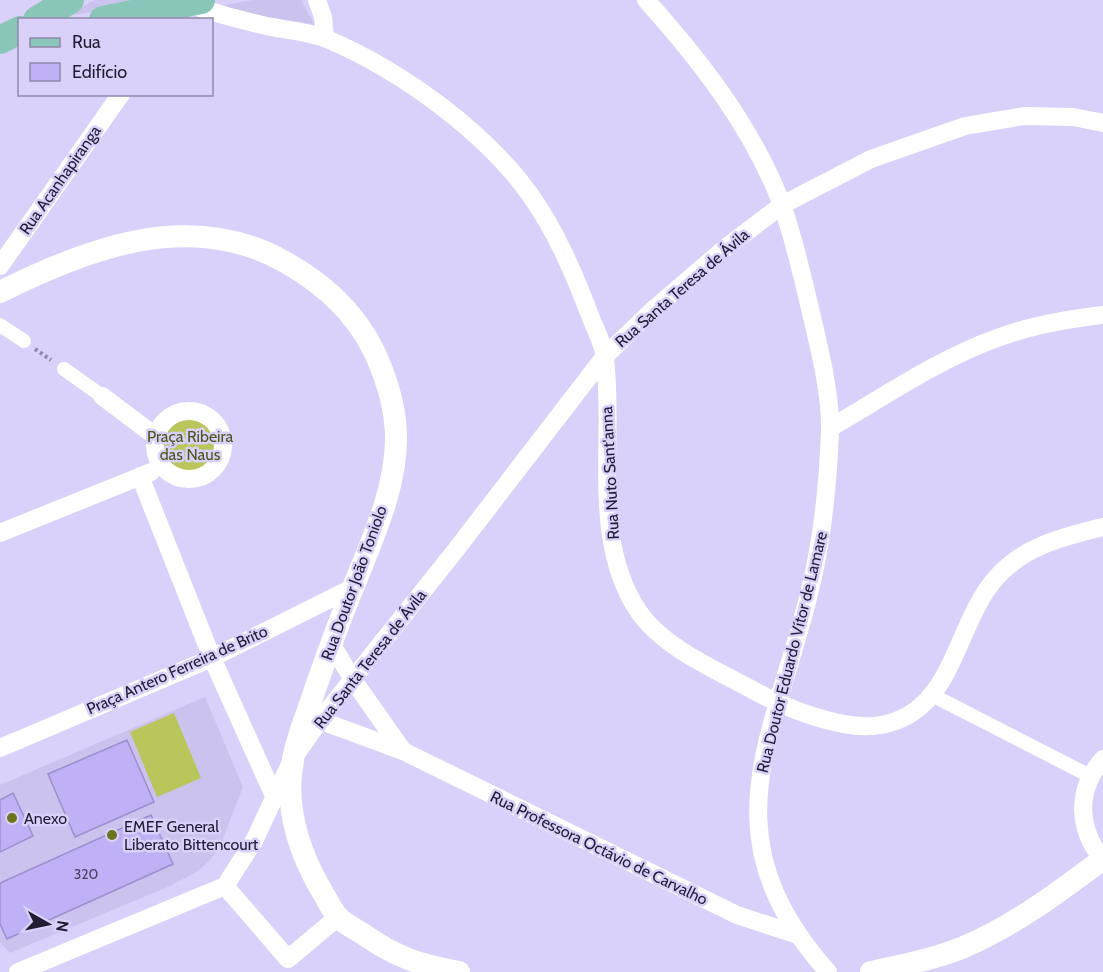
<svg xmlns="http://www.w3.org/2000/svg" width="1103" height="972" font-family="Cabin,sans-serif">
  <rect width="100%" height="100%" fill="#d9d1f9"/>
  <path fill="#cbc2ed" d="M 95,0 L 148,0 L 106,10 L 64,16 Z
    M 253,0 L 301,0 L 314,24 L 237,12 L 220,6 Z
    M 205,697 L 243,787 L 220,846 L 210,860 L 198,871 L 172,885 L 10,953 L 0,942 L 0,785 Z"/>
  <path fill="#bac55c" d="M164 445a26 26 0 1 1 52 0a26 26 0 1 1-52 0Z
    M 174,713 L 201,778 L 157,797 L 130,732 Z"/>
  <path fill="#c0b0f6" stroke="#9d8ece" stroke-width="1.5" d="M 127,740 L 154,802 L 75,837 L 48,774 Z
    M 13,793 L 33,836 L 0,852 L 0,800 Z
    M 151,815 L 173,864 L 7,939 L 0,924 L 0,883 Z"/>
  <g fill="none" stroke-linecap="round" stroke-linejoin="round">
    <path stroke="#8f88aa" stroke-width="4" stroke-dasharray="3 3" stroke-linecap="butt" d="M 35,349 L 51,360"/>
    <path stroke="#fff" stroke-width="14" d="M 0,325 L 24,341
      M 64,369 L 102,396
      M 934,696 L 1090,776"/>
    <path stroke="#fff" stroke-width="18" d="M 317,0 L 323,17 L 325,38
      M 646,0 C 700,60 753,128 782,205 C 795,241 803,280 812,317 C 820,351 831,396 830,431 C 828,487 822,544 808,598 C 770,747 709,838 828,972
      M 188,4 C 215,13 243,21 271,27 C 289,30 310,32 327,39 C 400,70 485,131 531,196 C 557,233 575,276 591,318 C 596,331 604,345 605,359 C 615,440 590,541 639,612 C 663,647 714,669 751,689 C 783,707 843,732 881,725 C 954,712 954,627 995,579 C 1023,546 1063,537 1103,527
      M 0,266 L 121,94
      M 102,396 L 155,436
      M155 445a34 34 0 1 1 68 0a34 34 0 1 1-68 0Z
      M 830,428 C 885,396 940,358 1000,337 C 1033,325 1069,319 1103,315
      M 140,476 L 212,658 L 274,796
      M 0,533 L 151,472
      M 331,643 L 353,680 L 403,751
      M 311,717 L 403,751 L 737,915 L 798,935
      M 0,748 L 212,658 L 352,588
      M 1103,759 C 1076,790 1077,828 1103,860
      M 225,886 L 288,959 L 338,917
      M 18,972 L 225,886 L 254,841 L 292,760 L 320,720 L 455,551 L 605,356 L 654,309 L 724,249 L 782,205 L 871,159 L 965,126 L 1024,116 L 1073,117 L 1103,123"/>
    <path stroke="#fff" stroke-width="22" d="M 0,292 C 88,248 190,209 283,261 C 329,286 364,320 382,370 C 390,391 396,415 396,438 C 396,485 376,531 359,573 C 341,616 325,660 310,704 C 304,722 296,741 293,760 C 284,805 298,849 320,888 C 326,897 331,910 339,918 C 345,924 355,929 363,934 C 396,957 419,965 459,972
      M 871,972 C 902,965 935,959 964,947 C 1015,925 1059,892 1103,859"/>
    <path stroke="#89c6b8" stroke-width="28" d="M 37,20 L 70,0
      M 103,20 L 201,0
      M 0,40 L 20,30"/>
  </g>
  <g fill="#6c741d" stroke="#d9d1f9" stroke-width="2">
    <circle cx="12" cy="818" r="6"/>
    <circle cx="112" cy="835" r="6"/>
  </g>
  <g text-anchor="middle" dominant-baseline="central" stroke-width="5" stroke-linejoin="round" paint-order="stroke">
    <g font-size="14" fill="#4a4165">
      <text x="86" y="874">320</text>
    </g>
    <g font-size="16" fill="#221c35" stroke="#d9d1f9">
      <text transform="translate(60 180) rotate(-55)">Rua Acanhapiranga</text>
      <text transform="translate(682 288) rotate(-41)">Rua Santa Teresa de Ávila</text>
      <text transform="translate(610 473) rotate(-93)">Rua Nuto Sant'anna</text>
      <text transform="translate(354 583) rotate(-70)">Rua Doutor João Toniolo</text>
      <text transform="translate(792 652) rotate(-76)">Rua Doutor Eduardo Vítor de Lamare</text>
      <text transform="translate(370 659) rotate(-52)">Rua Santa Teresa de Ávila</text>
      <text transform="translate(177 670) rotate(-24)">Praça Antero Ferreira de Brito</text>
      <text transform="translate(599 848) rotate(26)">Rua Professora Octávio de Carvalho</text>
    </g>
    <g font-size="16" fill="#50561e" stroke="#d9d1f9">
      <text x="190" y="436">Praça Ribeira<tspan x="190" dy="18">das Naus</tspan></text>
    </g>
    <g font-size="16" fill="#221c35" stroke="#d9d1f9" text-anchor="start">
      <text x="24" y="818">Anexo</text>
      <text x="124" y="826">EMEF General<tspan x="124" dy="18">Liberato Bittencourt</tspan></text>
    </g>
  </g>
  <rect x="18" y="18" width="195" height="78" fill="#d9d1f9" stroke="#9089ab" stroke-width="1.5"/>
  <rect x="30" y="38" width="30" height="9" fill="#89c6b8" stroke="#9089ab" stroke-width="1.5"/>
  <text x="72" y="48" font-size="18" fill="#221c35">Rua</text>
  <rect x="30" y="63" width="30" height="18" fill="#c0b0f6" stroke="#9089ab" stroke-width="1.5"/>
  <text x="72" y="78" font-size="18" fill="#221c35">Edifício</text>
  <g transform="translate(48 924) rotate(99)" stroke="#d9d1f9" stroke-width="4.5" paint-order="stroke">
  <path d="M0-4.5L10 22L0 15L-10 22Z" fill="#221c35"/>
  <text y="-9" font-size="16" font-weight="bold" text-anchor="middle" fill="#221c35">N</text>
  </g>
</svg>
